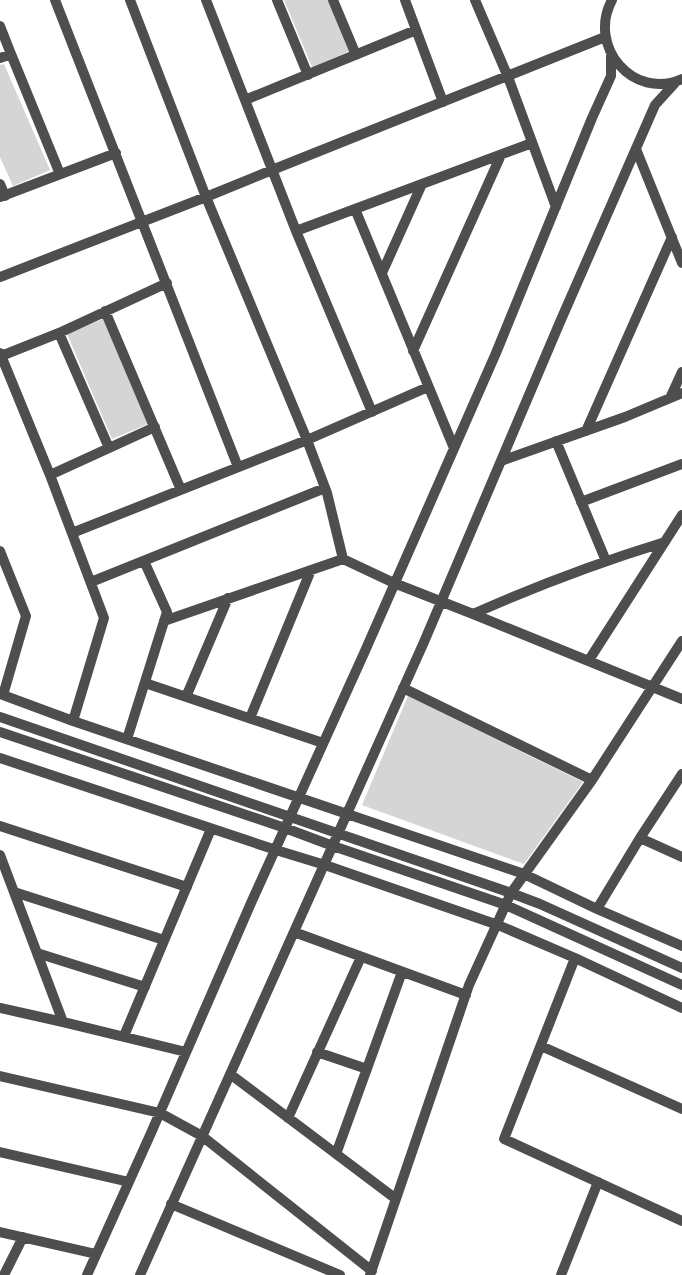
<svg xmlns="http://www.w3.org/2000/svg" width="682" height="1275" font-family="Signika,sans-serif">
  <rect width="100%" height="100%" fill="#fff"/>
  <path fill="#d5d5d5" d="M 284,0 L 328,0 L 350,51 L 312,67 Z
    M 4,64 L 50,170 L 13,186 L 0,157 L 0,65 Z
    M 103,319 L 148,424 L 112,439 L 67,334 Z
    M 408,696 L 583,782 L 524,864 L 362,805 Z"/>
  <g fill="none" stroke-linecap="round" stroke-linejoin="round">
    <path stroke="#4e4e4e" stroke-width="10" d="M 55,0 L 238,467
      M 130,0 L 206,197 L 307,440 L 327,493 L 343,559
      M 206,0 L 296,231 L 532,143
      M 277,0 L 308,75
      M 333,0 L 356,55
      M 405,0 L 443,102
      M 475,0 L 508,77 L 556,207
      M 612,0 C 587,46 633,101 682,79
      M 0,26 L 11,54 L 0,58
      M 11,54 L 60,174
      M 245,100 L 416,30
      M 636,149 L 682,263
      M 0,184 L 5,196
      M 0,197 L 116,153
      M 355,209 L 454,448
      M 296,231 L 372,412
      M 382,273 L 422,184
      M 0,277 L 206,197 L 272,170 L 605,37
      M 105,311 L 181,490
      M 59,333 L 109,448
      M 413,351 L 501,155
      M 0,353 L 50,475 L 104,618 L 73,721
      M 1,356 L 59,333 L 167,283
      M 670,398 L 682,372
      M 586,431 L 672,237
      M 556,441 L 606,561
      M 501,461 L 625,417 L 682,393
      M 50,475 L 155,427
      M 581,502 L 682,464
      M 72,533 L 307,440 L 428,387
      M 0,551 L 26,616 L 3,695
      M 91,582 L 325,488
      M 473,614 C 536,586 600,562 665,542
      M 164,621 L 343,559 L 394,583 L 473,614 L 682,699
      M 589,660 L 682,515
      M 145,683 L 323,743
      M 403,688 L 592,780 L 682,641
      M 0,694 L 73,721 L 524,874 L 597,909 L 682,946
      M 186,697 L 228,598
      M 0,717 L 511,893 L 540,904 L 682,968
      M 250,718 L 311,570
      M 0,732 L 285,828 L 333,846 L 506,905 L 682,985
      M 127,739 L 167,612 L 144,561
      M 0,758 L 276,850 L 325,865 L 498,925 L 575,958 L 682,1008
      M 0,826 L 187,887
      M 640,838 L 682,857
      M 0,855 L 63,1022
      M 14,892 L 164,940
      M 597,909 L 640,838 L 682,774
      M 294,932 L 466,995
      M 37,953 L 145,987
      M 575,958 L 504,1139 L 682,1221
      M 0,1008 L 63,1022 L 186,1052
      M 124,1036 L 211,829
      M 541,1046 L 682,1109
      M 317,1052 L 367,1069
      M 230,1074 L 396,1199
      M 0,1076 L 160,1113 L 202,1136 L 372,1271
      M 288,1118 L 361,957
      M 0,1152 L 129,1182
      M 336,1154 L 402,972
      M 171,1204 L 340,1275
      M 0,1232 L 96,1254
      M 4,1275 L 23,1237
      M 87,1275 L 151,1133 L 251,903 L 365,651 L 496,353 L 592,118 L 611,76 L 611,55
      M 140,1275 L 424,642 L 560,322 L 655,105 L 675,83
      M 370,1275 L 469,985 L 511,893 L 592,780
      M 561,1275 L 598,1182"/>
  </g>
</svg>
